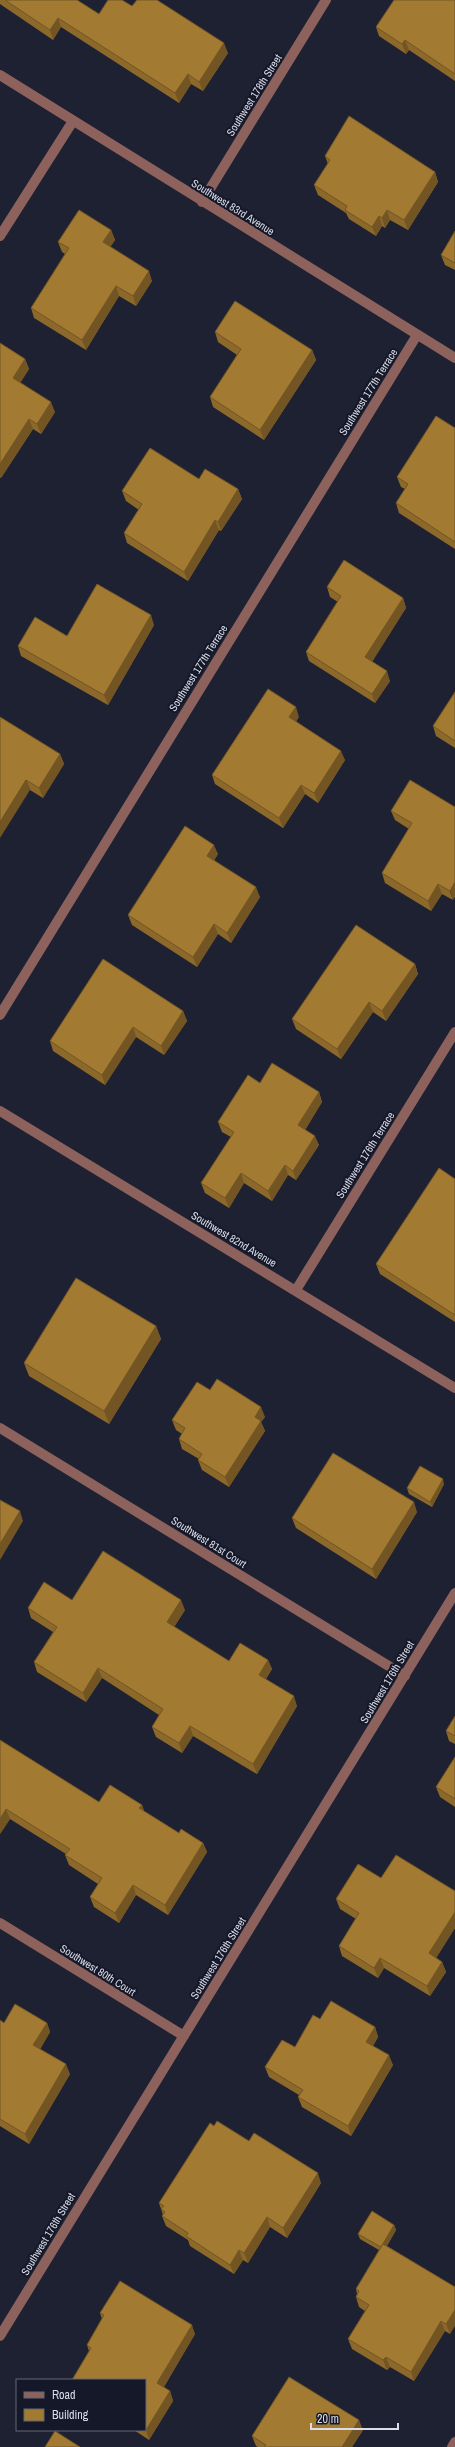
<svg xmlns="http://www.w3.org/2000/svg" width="455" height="2447" font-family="'Archivo Narrow',sans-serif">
  <rect width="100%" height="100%" fill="#1e2132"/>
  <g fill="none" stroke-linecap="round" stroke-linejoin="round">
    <path stroke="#8d625d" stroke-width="10" d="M 0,75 L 455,358
      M 202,202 L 326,0
      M 0,236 L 73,121
      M 0,1015 L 417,335
      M 0,1111 L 455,1388
      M 296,1290 L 455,1032
      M 0,1428 L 405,1676
      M 0,1923 L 184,2036
      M 0,2336 L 455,1593
      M 452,2447 L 455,2442"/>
  </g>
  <path fill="#8c692b" d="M 0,0 L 77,0 L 99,14 L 132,6 L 228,53 L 203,91 L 191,84 L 179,103 L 61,27 L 53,40 L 0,4 Z
    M 455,0 L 455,81 L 409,50 L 406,54 L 379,36 L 376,27 Z
    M 325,156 L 435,172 L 438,182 L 408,230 L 390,220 L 385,228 L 382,226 L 376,236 L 349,219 L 346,213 L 318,195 L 314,185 L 328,164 Z
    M 111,230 L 115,240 L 110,247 L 152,281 L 136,306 L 119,296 L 86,350 L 34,318 L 31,308 L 65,254 L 62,252 L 58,242 Z
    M 455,231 L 455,270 L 445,265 L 441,255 Z
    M 215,332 L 312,350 L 316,360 L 264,440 L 213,407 L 210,397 L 237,355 L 218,342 Z
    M 0,343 L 25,359 L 29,369 L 20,383 L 55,412 L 41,434 L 33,429 L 1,478 L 0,477 Z
    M 455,428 L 455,549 L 399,513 L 396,503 L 405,489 L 401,487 L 397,477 Z
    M 199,479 L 238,489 L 242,499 L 221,531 L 219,530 L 188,581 L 127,543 L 124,533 L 139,510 L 126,501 L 122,491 Z
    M 327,587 L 403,598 L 406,608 L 372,661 L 390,681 L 375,703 L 309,661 L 306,652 L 338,602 L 330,597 Z
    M 154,625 L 108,705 L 21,656 L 18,646 L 67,636 Z
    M 455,692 L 455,748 L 436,736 L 433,726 Z
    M 0,717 L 60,754 L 64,764 L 43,798 L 30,790 Z
    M 299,717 L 296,721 L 345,760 L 318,803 L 305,794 L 283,828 L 215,784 L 212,775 Z
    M 410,780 L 453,900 L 442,894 L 431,911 L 385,883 L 382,873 L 409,829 L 395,820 L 391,811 Z
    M 218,854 L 214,860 L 260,897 L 231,943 L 218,934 L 197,967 L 132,925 L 128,915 Z
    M 415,964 L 418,974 L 386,1021 L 373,1012 L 341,1059 L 296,1029 L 292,1019 Z
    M 183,1011 L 187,1021 L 164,1055 L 136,1037 L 105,1085 L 53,1051 L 50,1041 Z
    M 260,1083 L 319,1092 L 322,1102 L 305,1130 L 319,1145 L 296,1180 L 288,1175 L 272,1201 L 244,1183 L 229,1208 L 205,1193 L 201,1183 L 231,1137 L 222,1132 L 218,1122 Z
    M 455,1179 L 455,1322 L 380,1274 L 376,1264 Z
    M 156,1326 L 161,1339 L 109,1424 L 29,1376 L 24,1363 Z
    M 210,1390 L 265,1417 L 261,1422 L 265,1431 L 229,1487 L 202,1470 L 198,1460 L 199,1459 L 182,1449 L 179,1439 L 182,1434 L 176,1430 L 172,1420 Z
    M 444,1484 L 432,1507 L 409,1494 L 407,1488 Z
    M 417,1512 L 376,1579 L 296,1528 L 292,1518 Z
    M 72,1600 L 185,1610 L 174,1627 L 229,1661 L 268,1660 L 272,1669 L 266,1679 L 297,1706 L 257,1774 L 193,1736 L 182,1753 L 156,1737 L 152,1727 L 159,1715 L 102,1678 L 86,1702 L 37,1672 L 34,1662 L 53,1632 L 31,1618 L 28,1608 Z
    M 455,1716 L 455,1744 L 449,1741 L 446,1731 Z
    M 0,1740 L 99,1802 L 142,1805 L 144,1811 L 179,1833 L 203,1843 L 207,1852 L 168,1915 L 136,1895 L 119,1923 L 94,1907 L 90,1897 L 98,1884 L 69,1865 L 65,1855 L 66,1854 L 10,1819 L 0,1834 Z
    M 455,1757 L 455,1807 L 440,1797 L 436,1787 Z
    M 381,1878 L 455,1891 L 455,1928 L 436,1958 L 442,1962 L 446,1972 L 430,1996 L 384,1968 L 378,1978 L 342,1956 L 339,1946 L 356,1919 L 340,1909 L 336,1899 Z
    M 320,2019 L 375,2027 L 378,2037 L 373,2046 L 393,2065 L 351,2136 L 302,2107 L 298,2097 L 299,2095 L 269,2077 L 265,2067 L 295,2047 Z
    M 0,2020 L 4,2023 L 47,2023 L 50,2032 L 40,2049 L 70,2074 L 29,2144 L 0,2126 Z
    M 214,2126 L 249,2141 L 321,2183 L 287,2238 L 270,2227 L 248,2263 L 243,2260 L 234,2274 L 190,2246 L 188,2240 L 166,2226 L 162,2216 L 163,2215 L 159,2203 Z
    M 394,2225 L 396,2230 L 387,2246 L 455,2287 L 450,2334 L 445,2331 L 414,2381 L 390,2367 L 387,2370 L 352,2349 L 348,2339 L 365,2311 L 359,2307 L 356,2297 L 357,2294 L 356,2289 L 379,2250 L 360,2239 L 358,2234 Z
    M 100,2313 L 195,2334 L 164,2387 L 170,2391 L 173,2401 L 149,2440 L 134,2430 L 145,2430 L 145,2380 L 89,2351 L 87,2345 L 102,2319 Z
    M 363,2430 L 352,2447 L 258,2447 L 256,2446 L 252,2436 Z"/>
  <path fill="#725523" d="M 58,18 L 61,27 L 53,40 L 50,30 Z
    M 405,40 L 409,50 L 406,54 L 402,44 Z
    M 224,43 L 228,53 L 203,91 L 199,82 Z
    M 188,74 L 191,84 L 179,103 L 175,93 Z
    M 435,172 L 438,182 L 408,230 L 404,220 Z
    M 387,210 L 390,220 L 385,228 L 382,218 Z
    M 379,216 L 382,226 L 376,236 L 372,227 Z
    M 111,230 L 115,240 L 107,252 L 103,242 Z
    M 149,271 L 152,281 L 136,306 L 133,296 Z
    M 116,286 L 119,296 L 86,350 L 82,340 Z
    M 312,350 L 316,360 L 264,440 L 260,430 Z
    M 25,359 L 29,369 L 17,388 L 13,378 Z
    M 51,402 L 55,412 L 41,434 L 37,424 Z
    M 29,419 L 33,429 L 1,478 L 0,475 L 0,464 Z
    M 238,489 L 242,499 L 221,531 L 218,522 Z
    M 215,520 L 219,530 L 188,581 L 184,572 Z
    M 403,598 L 406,608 L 369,667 L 365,657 Z
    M 151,615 L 154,625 L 108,705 L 104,695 Z
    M 387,671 L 390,681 L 375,703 L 372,694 Z
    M 296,707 L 299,717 L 293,726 L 289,717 Z
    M 341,751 L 345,760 L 318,803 L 314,793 Z
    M 60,754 L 64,764 L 43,798 L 39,788 Z
    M 26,780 L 30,790 L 0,838 L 0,822 Z
    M 301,785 L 305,794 L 283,828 L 279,818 Z
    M 214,845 L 218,854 L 211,866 L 207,856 Z
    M 455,882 L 455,897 L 453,900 L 450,891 Z
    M 438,884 L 442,894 L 431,911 L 428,901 Z
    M 256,887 L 260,897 L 231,943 L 227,933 Z
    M 214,924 L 218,934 L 197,967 L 193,957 Z
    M 415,964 L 418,974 L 386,1021 L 382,1011 Z
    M 369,1002 L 373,1012 L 341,1059 L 337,1049 Z
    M 183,1011 L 187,1021 L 164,1055 L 161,1046 Z
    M 133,1027 L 136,1037 L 105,1085 L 102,1075 Z
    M 319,1092 L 322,1102 L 302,1135 L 298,1125 Z
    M 315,1136 L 319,1145 L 296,1180 L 293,1171 Z
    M 285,1165 L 288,1175 L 272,1201 L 268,1191 Z
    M 241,1173 L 244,1183 L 229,1208 L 225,1198 Z
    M 156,1326 L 161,1339 L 109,1424 L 104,1411 Z
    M 261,1407 L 265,1417 L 261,1422 L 265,1431 L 229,1487 L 225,1477 L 255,1417 Z
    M 443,1479 L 444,1484 L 432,1507 L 430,1502 Z
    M 414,1502 L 417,1512 L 376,1579 L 372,1569 Z
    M 20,1511 L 23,1521 L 0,1560 L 0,1544 Z
    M 181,1600 L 185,1610 L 171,1632 L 167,1622 Z
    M 268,1660 L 272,1669 L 262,1685 L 259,1675 Z
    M 98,1668 L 102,1678 L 86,1702 L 83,1693 Z
    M 294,1696 L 297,1706 L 257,1774 L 253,1764 Z
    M 190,1726 L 193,1736 L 182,1753 L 179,1743 Z
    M 142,1805 L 145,1814 L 139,1808 Z
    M 6,1809 L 10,1819 L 0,1834 L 0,1819 Z
    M 203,1843 L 207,1852 L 168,1915 L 165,1905 Z
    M 133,1885 L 136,1895 L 119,1923 L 115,1913 Z
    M 455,1912 L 455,1928 L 433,1963 L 429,1953 Z
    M 380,1958 L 384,1968 L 378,1978 L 374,1968 Z
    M 442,1962 L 446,1972 L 430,1996 L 427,1986 Z
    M 47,2023 L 50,2032 L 37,2055 L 33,2045 Z
    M 375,2027 L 378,2037 L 369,2052 L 366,2042 Z
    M 389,2055 L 393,2065 L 351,2136 L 348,2126 Z
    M 66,2064 L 70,2074 L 29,2144 L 25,2134 Z
    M 318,2173 L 321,2183 L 287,2238 L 283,2228 Z
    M 267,2217 L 270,2227 L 248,2263 L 244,2253 Z
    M 394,2225 L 396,2230 L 383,2252 L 381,2247 Z
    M 239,2250 L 243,2260 L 234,2274 L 230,2265 Z
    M 455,2310 L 455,2326 L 450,2334 L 446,2324 Z
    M 441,2321 L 445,2331 L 414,2381 L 411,2372 Z
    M 192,2325 L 195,2334 L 160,2393 L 157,2383 Z
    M 386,2357 L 390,2367 L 387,2370 L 383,2360 Z
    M 170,2391 L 173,2401 L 149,2440 L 146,2430 Z
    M 359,2420 L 363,2430 L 352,2447 L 342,2447 Z"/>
  <path fill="#a37a32" stroke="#725523" d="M 5,0 L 77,0 L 99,14 L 108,0 L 122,0 L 132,6 L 137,0 L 157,0 L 224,43 L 199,82 L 188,74 L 175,93 L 58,18 L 50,30 Z
    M 394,0 L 455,0 L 455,74 L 405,40 L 402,44 L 376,27 Z
    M 349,116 L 435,172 L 404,220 L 387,210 L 382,218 L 379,216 L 372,227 L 345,210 L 347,206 L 314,185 L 330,160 L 325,156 Z
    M 79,210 L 111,230 L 103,242 L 149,271 L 133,296 L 116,286 L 82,340 L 31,308 L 69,248 L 58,242 Z
    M 455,231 L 455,263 L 441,255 Z
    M 235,301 L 312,350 L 260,430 L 210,397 L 241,349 L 215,332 Z
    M 0,343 L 25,359 L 13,378 L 51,402 L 37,424 L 29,419 L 0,464 Z
    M 436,416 L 455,428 L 455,542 L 396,503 L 408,484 L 397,477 Z
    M 150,448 L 199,479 L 205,469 L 238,489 L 218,522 L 215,520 L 184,572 L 124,533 L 142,504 L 122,491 Z
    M 344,560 L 403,598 L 365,657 L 387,671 L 372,694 L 306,652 L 341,596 L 327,587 Z
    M 97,584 L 151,615 L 104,695 L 18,646 L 35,617 L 67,636 Z
    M 268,689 L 296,707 L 289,717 L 341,751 L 314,793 L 301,785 L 279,818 L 212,775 Z
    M 455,692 L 455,741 L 433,726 Z
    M 0,717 L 60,754 L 39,788 L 26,780 L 0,822 Z
    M 410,780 L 455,807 L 455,882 L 450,891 L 438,884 L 428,901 L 382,873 L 412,823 L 391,811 Z
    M 185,826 L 214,845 L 207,856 L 256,887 L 227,933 L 214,924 L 193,957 L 128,915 Z
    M 356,925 L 415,964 L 382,1011 L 369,1002 L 337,1049 L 292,1019 Z
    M 103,959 L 183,1011 L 161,1046 L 133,1027 L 102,1075 L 50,1041 Z
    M 272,1063 L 319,1092 L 298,1125 L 315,1136 L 293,1171 L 285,1165 L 268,1191 L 241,1173 L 225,1198 L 201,1183 L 234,1132 L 218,1122 L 248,1075 L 260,1083 Z
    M 439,1168 L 455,1179 L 455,1315 L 376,1264 Z
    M 76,1278 L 156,1326 L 104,1411 L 24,1363 Z
    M 217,1379 L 261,1407 L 255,1417 L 261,1421 L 225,1477 L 198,1460 L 202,1454 L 179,1439 L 185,1428 L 172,1420 L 197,1382 L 210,1390 Z
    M 333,1453 L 414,1502 L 372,1569 L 292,1518 Z
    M 420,1466 L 443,1479 L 430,1502 L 407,1488 Z
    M 0,1500 L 20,1511 L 0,1544 Z
    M 103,1551 L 181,1600 L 167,1622 L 229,1661 L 240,1643 L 268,1660 L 259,1675 L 294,1696 L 253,1764 L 190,1726 L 179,1743 L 152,1727 L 163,1709 L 98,1668 L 83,1693 L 34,1662 L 57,1627 L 28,1608 L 44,1582 L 72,1600 Z
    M 455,1716 L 455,1736 L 446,1731 Z
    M 0,1740 L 99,1802 L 110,1785 L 142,1805 L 139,1808 L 179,1833 L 181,1829 L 203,1843 L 165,1905 L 133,1885 L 115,1913 L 90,1897 L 102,1878 L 65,1855 L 70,1849 L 6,1809 L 0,1819 Z
    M 455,1757 L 455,1799 L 436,1787 Z
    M 396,1855 L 455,1891 L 455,1912 L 429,1953 L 442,1962 L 427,1986 L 380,1958 L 374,1968 L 339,1946 L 359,1913 L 336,1899 L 358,1864 L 381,1878 Z
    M 331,2001 L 375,2027 L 366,2042 L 389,2055 L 348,2126 L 298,2097 L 303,2090 L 265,2067 L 282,2040 L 295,2047 L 313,2015 L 320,2019 Z
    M 15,2004 L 47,2023 L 33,2045 L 66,2064 L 25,2134 L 0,2119 L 0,2020 L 4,2023 Z
    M 217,2121 L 249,2141 L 254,2133 L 318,2173 L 283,2228 L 267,2217 L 244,2253 L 239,2250 L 230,2265 L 186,2236 L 188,2233 L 162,2216 L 165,2212 L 161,2209 L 164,2206 L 159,2203 L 210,2123 L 214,2126 Z
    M 372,2211 L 394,2225 L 381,2247 L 358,2234 Z
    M 383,2244 L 455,2287 L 455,2310 L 446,2324 L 441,2321 L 411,2372 L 386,2357 L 383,2360 L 348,2339 L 369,2305 L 356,2297 L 359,2291 L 356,2289 Z
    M 120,2281 L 192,2325 L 157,2383 L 170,2391 L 146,2430 L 145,2429 L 145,2380 L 72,2380 L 91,2348 L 87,2345 L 104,2315 L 100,2313 Z
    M 289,2377 L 359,2420 L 342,2447 L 264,2447 L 266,2445 L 252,2436 Z
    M 55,2431 L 80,2447 L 45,2447 Z"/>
  <g text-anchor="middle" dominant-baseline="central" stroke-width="4" stroke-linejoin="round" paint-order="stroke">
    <g font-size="11" fill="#dbdde9" stroke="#151828">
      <text transform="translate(254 95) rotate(-58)">Southwest 178th Street</text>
      <text transform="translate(233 207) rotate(32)">Southwest 83rd Avenue</text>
      <text transform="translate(368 392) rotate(-58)">Southwest 177th Terrace</text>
      <text transform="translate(198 668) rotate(-58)">Southwest 177th Terrace</text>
      <text transform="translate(365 1155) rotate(-58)">Southwest 176th Terrace</text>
      <text transform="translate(234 1239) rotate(31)">Southwest 82nd Avenue</text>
      <text transform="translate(209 1542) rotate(32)">Southwest 81st Court</text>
      <text transform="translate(387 1682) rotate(-59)">Southwest 176th Street</text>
      <text transform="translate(218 1958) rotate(-58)">Southwest 176th Street</text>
      <text transform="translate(98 1970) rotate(32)">Southwest 80th Court</text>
      <text transform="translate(48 2234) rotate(-59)">Southwest 176th Street</text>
    </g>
  </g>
  <rect x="16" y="2379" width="130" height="52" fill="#151828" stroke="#646775"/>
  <rect x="24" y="2392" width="20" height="6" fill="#8d625d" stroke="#646775"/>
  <text x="52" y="2399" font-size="12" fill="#dbdde9">Road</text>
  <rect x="24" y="2409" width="20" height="12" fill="#a37a32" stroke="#646775"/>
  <text x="52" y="2419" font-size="12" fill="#dbdde9">Building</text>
  <path d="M311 2423v6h87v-6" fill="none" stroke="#dbdde9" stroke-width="2"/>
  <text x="317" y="2423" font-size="12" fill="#dbdde9" stroke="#151828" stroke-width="3" paint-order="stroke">20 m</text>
</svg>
